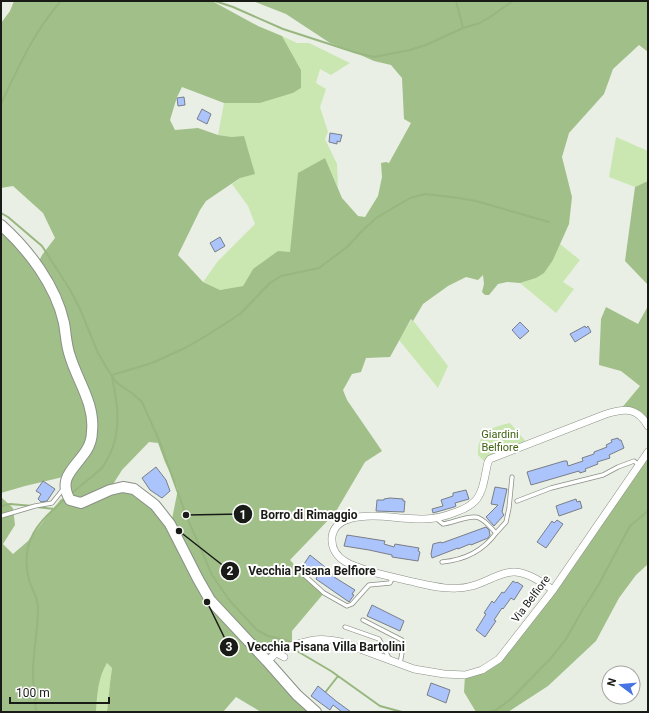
<svg xmlns="http://www.w3.org/2000/svg" width="649" height="713" font-family="Roboto,sans-serif">
  <rect width="100%" height="100%" fill="#e9efe4"/>
  <path fill="#cae7b2" d="M 282,36 L 297,43 L 309,43 L 350,63 L 331,75 L 320,69 L 316,83 L 326,89 L 320,107 L 328,132 L 325,139 L 337,164 L 338,188 L 325,159 L 290,252 L 253,269 L 243,286 L 220,290 L 203,282 L 218,261 L 255,224 L 248,206 L 232,184 L 240,178 L 232,137 L 218,135 L 224,103 L 260,103 L 293,93 L 301,88 L 301,70 Z
    M 616,137 L 648,151 L 648,181 L 635,187 L 609,177 Z
    M 560,244 L 580,260 L 563,282 L 574,289 L 556,313 L 520,283 L 536,278 L 553,260 Z
    M 412,319 L 448,366 L 438,388 L 399,340 Z
    M 510,423 L 528,444 L 484,461 L 478,455 C 477,433 491,427 510,423 Z
    M 107,663 L 112,668 L 110,683 L 107,712 L 96,712 C 97,694 98,678 107,663 Z"/>
  <path fill="#a1bf88" fill-rule="evenodd" d="M 14,1 L 212,1 L 258,26 L 282,36 L 301,70 L 301,88 L 293,93 L 260,103 L 224,103 L 182,87 L 177,97 L 170,120 L 175,130 L 198,128 L 218,135 L 232,137 L 244,136 L 255,174 L 240,178 L 206,201 L 200,210 L 178,255 L 203,282 L 220,290 L 243,286 L 253,269 L 278,251 L 290,252 L 298,173 L 325,158 L 342,198 L 358,216 L 365,217 L 378,196 L 382,177 L 381,163 L 386,162 L 389,163 L 411,123 L 404,119 L 402,78 L 391,65 L 374,61 L 356,53 L 330,43 L 286,14 L 253,1 L 648,1 L 648,52 L 639,45 L 613,69 L 604,94 L 569,133 L 562,157 L 572,197 L 569,224 L 553,260 L 544,273 L 536,278 L 520,283 L 507,282 L 498,284 L 489,295 L 485,295 L 482,292 L 484,284 L 483,275 L 478,280 L 466,277 L 448,286 L 423,304 L 413,321 L 411,319 L 390,357 L 366,358 L 361,372 L 352,374 L 343,390 L 347,400 L 382,451 L 365,462 L 335,513 L 290,560 L 303,574 L 324,593 L 292,631 L 292,645 L 258,651 L 316,712 L 261,712 L 236,697 L 223,712 L 107,712 L 110,683 L 112,668 L 107,663 C 98,678 97,695 96,712 L 1,712 L 1,497 L 13,508 L 15,525 L 3,544 L 13,554 L 28,541 L 61,499 L 69,500 L 67,476 L 25,486 L 1,493 L 1,225 L 37,265 L 42,255 L 55,238 L 43,213 L 13,186 L 1,188 L 1,23 L 10,11 ZM 149,442 L 158,443 L 165,462 L 178,489 L 171,524 L 134,489 L 110,489 L 122,470 Z
    M 648,181 L 648,285 L 625,261 L 635,187 Z
    M 648,306 L 648,426 L 638,414 L 620,410 L 640,386 L 621,371 L 599,365 L 601,319 L 606,307 L 638,324 Z
    M 648,452 L 648,564 L 636,575 L 619,598 L 596,641 L 548,686 L 508,712 L 476,712 L 464,692 L 465,675 L 499,659 Z"/>
  <g fill="none" stroke-linecap="round" stroke-linejoin="round">
    <path stroke="#98b67f" stroke-width="2" d="M 215,1 L 233,7 L 283,29 L 357,53 L 374,57 L 410,50 L 426,45 L 463,28 L 480,23 L 490,17 L 513,1
      M 456,1 L 463,28
      M 1,104 C 18,68 34,31 61,1
      M 1,213 L 8,217 L 42,246 L 69,288 L 80,309 L 98,353 L 108,370 L 117,383 L 133,394 L 142,402 L 159,440 L 186,515 L 212,575 L 230,601 L 257,630 L 268,636 L 289,641 L 292,644
      M 112,375 L 152,363 L 185,348 L 206,336 L 240,314 L 270,283 L 281,276 L 319,268 L 347,247 L 362,231 L 376,218 L 410,198 L 425,194 L 459,198 L 476,201 L 549,222
      M 71,494 C 81,485 92,477 102,468 C 104,465 106,461 108,458 C 122,432 118,404 112,377
      M 1,506 L 10,504 L 33,506
      M 37,507 L 54,509
      M 294,648 L 297,651 L 331,671 L 380,706 L 402,712
      M 324,694 L 338,676
      M 36,712 C 35,699 33,686 33,673 C 33,651 38,630 38,609 C 39,599 32,590 29,580 C 19,540 39,522 66,498
      M 489,712 L 496,710 L 511,699 L 551,658 L 566,639 L 582,611 L 599,584 L 630,526 L 648,511"/>
  </g>
  <path fill="#abc4fb" stroke="#797e88" d="M 184,97 L 185,105 L 178,106 L 177,98 Z
    M 202,109 L 211,114 L 207,124 L 197,119 Z
    M 330,133 L 342,135 L 340,142 L 337,141 L 337,144 L 329,142 Z
    M 220,237 L 225,246 L 215,252 L 210,243 Z
    M 520,322 L 529,331 L 520,339 L 512,330 Z
    M 585,326 L 586,328 L 588,326 L 591,332 L 575,342 L 570,334 Z
    M 618,438 L 619,440 L 621,440 L 624,448 L 609,455 L 610,458 L 597,462 L 598,464 L 585,469 L 586,471 L 580,473 L 579,471 L 531,485 L 527,472 L 564,461 L 567,461 L 568,466 L 583,461 L 582,458 L 594,454 L 594,452 L 607,447 L 606,445 L 612,442 L 611,440 Z
    M 156,467 L 166,480 L 170,491 L 162,498 L 150,490 L 142,478 Z
    M 43,481 L 55,489 L 47,501 L 41,502 L 38,499 L 41,494 L 36,491 Z
    M 495,487 L 507,489 L 502,512 L 504,515 L 494,526 L 486,517 L 498,505 L 491,504 Z
    M 466,490 L 469,499 L 455,503 L 456,506 L 454,507 L 433,513 L 432,509 L 443,506 L 441,500 L 453,496 L 453,493 Z
    M 390,498 L 403,499 L 403,501 L 405,501 L 404,512 L 376,511 L 377,500 L 384,500 L 384,499 Z
    M 576,499 L 577,502 L 580,501 L 582,508 L 559,516 L 556,506 Z
    M 557,520 L 563,524 L 546,548 L 537,542 L 552,521 L 554,523 Z
    M 486,527 L 489,530 L 490,535 L 488,538 L 471,545 L 470,544 L 458,549 L 458,548 L 432,558 L 431,554 L 433,544 L 441,542 L 442,543 Z
    M 347,535 L 385,541 L 384,544 L 394,547 L 395,544 L 419,548 L 418,551 L 420,552 L 418,561 L 392,557 L 392,555 L 369,550 L 344,546 Z
    M 310,555 L 325,567 L 324,568 L 335,576 L 334,577 L 355,590 L 352,594 L 354,595 L 349,602 L 316,579 L 317,577 L 302,567 Z
    M 513,581 L 516,583 L 517,582 L 523,586 L 514,600 L 511,598 L 503,609 L 502,608 L 494,620 L 496,621 L 485,637 L 476,630 L 486,614 L 484,613 L 492,601 L 494,603 L 502,592 L 504,593 Z
    M 372,605 L 404,621 L 400,631 L 367,616 Z
    M 431,683 L 450,690 L 446,703 L 427,695 Z
    M 318,686 L 336,701 L 351,712 L 342,712 L 333,705 L 330,710 L 311,696 Z"/>
  <g fill="none" stroke-linecap="round" stroke-linejoin="round">
    <g stroke="#8a9086" stroke-width="5">
      <path id="lane" d="M 517,501 L 551,488 L 603,475 L 618,467 L 634,461 L 639,465
        M 1,516 L 35,506 L 52,503 L 64,488
        M 437,519 L 443,524 C 452,523 472,514 479,518 C 486,521 491,528 496,533 C 483,551 464,560 442,562
        M 496,533 L 506,522 L 509,508 L 512,477
        M 303,574 L 324,593 L 347,606 L 352,604 L 369,585 L 390,583 L 393,577
        M 363,620 L 402,640 L 403,647 L 400,664
        M 345,627 L 379,639 L 390,660"/>
    </g>
    <g stroke="#8a9086" stroke-width="8">
      <path id="street" d="M 553,590 C 541,582 529,573 515,572 C 502,571 485,583 472,586 C 455,591 435,587 418,583 C 398,578 363,572 346,562 C 337,557 331,548 332,537 C 333,528 340,521 349,519 C 374,512 399,520 424,519 C 436,519 446,516 456,512 C 462,510 470,506 475,501 C 484,492 485,473 488,462 L 490,459 L 606,414 C 625,408 637,407 648,426
        M 258,651 C 266,650 275,649 283,648 C 307,642 316,636 341,642 L 414,669 L 444,674 L 465,675 L 482,670 L 499,659 L 553,590 L 648,452
        M 273,651 L 284,657
        M 267,661 L 282,648"/>
    </g>
    <g stroke="#8a9086" stroke-width="12">
      <path id="secondary" d="M 1,225 C 29,250 56,286 64,323 C 66,334 66,345 70,356 C 77,380 95,404 92,431 C 92,438 90,445 86,451 C 75,468 57,478 70,500 L 81,503 L 110,490 L 123,487 L 134,489 L 155,505 L 170,524 L 198,579 L 210,600 L 267,661 L 297,695 L 316,712"/>
    </g>
    <use href="#lane" stroke="#fff" stroke-width="3.5"/>
    <use href="#street" stroke="#fff" stroke-width="7"/>
    <use href="#secondary" stroke="#fff" stroke-width="10"/>
  </g>
  <g text-anchor="middle" dominant-baseline="central" stroke-width="4" stroke-linejoin="round" paint-order="stroke">
    <g font-size="11" fill="#3e6112" stroke="#fff">
      <text x="500" y="434">Giardini<tspan x="500" dy="13">Belfiore</tspan></text>
    </g>
    <g font-size="11" fill="#191b17" stroke="#fff">
      <text transform="translate(531 599) rotate(-53)">Via Belfiore</text>
    </g>
  </g>
  <path fill="none" stroke="#191b17" stroke-width="1.5" d="M186 515L243 514M179 531L230 571M207 602L229 647"/>
  <g fill="#191b17" stroke="#fff" stroke-width="1.5">
    <circle cx="186" cy="515" r="4"/>
    <circle cx="179" cy="531" r="4"/>
    <circle cx="207" cy="602" r="4"/>
    <circle cx="243" cy="514" r="10"/>
    <circle cx="230" cy="571" r="10"/>
    <circle cx="229" cy="647" r="10"/>
  </g>
  <g font-size="12" text-anchor="middle" font-weight="bold" fill="#fff">
    <text x="243" y="519">1</text>
    <text x="230" y="575">2</text>
    <text x="229" y="651">3</text>
  </g>
  <g font-size="12" text-anchor="middle" font-weight="bold" fill="#191b17" stroke="#fff" stroke-width="4" stroke-linejoin="round" paint-order="stroke">
    <text x="309" y="519">Borro di Rimaggio</text>
    <text x="312" y="575">Vecchia Pisana Belfiore</text>
    <text x="326" y="651">Vecchia Pisana Villa Bartolini</text>
  </g>
  <rect width="649" height="713" fill="none" stroke="#191b17" stroke-width="4"/>
  <g transform="translate(621 685) rotate(286)"><circle r="19" fill="#ffffff" stroke="#a3a4a2"/>
  <path d="M0-3L7 15L0 10L-7 15Z" fill="#4674e5"/>
  <text y="-6" font-size="11" font-weight="bold" text-anchor="middle" fill="#191b17">N</text>
  </g>
  <path d="M10 697v6h99v-6" fill="none" stroke="#191b17" stroke-width="2"/>
  <text x="16" y="697" font-size="12" fill="#191b17" stroke="#ffffff" stroke-width="3" paint-order="stroke">100 m</text>
</svg>
